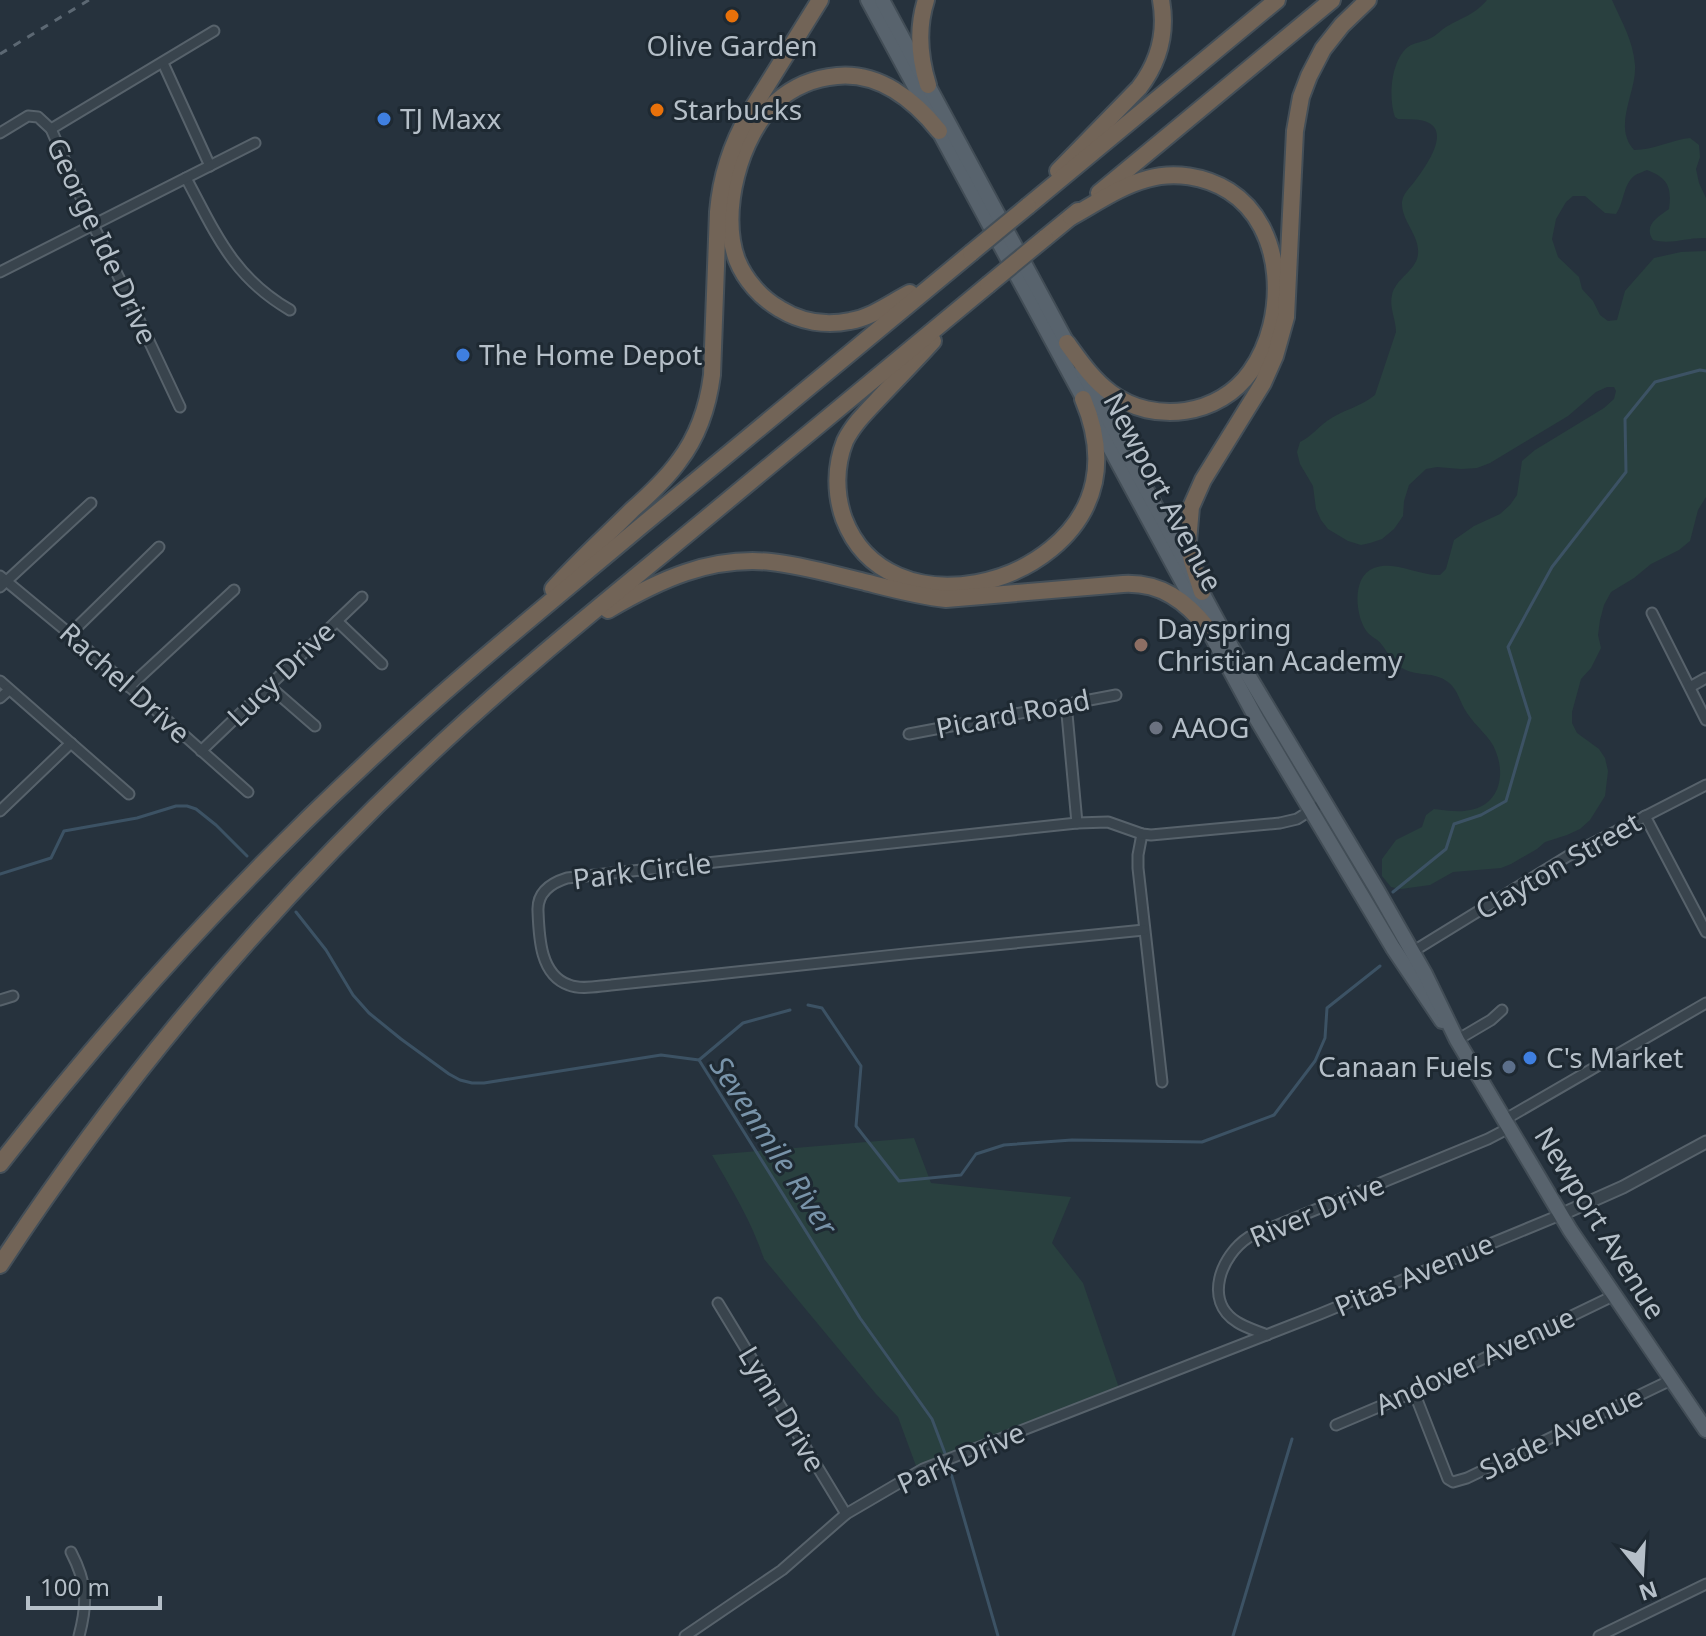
<svg xmlns="http://www.w3.org/2000/svg" width="1706" height="1636" font-family="'Noto Sans',sans-serif">
	<style>
		.green { fill: #29403f }
		.lines { fill: none; stroke-linecap: round; stroke-linejoin: round }
		.stream { stroke: #3c5264; stroke-width: 3 }
		.minor-casing { stroke: #57626b; stroke-width: 13 }
		.tertiary-casing { stroke: #57626b; stroke-width: 15 }
		.primary-casing { stroke: #424d56; stroke-width: 18 }
		.motorway-casing { stroke: #444f58; stroke-width: 20 }
		.minor { stroke: #39444d; stroke-width: 9 }
		.tertiary { stroke: #39444d; stroke-width: 11 }
		.primary { stroke: #58636d; stroke-width: 14 }
		.motorway { stroke: #726457; stroke-width: 16 }
		.rail { stroke: #5c6873; stroke-width: 3; stroke-dasharray: 8 8; stroke-linecap: butt }
		.motorway-bridge-casing { stroke: #444f58; stroke-width: 20; stroke-linecap: butt }
		.motorway-bridge { stroke: #726457; stroke-width: 16 }
		.food-dot { fill: #e8710a; stroke: #1e2932; stroke-width: 3 }
		.shop-dot { fill: #3f7fe0; stroke: #1e2932; stroke-width: 3 }
		.education-dot { fill: #8d6e63; stroke: #1e2932; stroke-width: 3 }
		.worship-dot { fill: #6b7280; stroke: #1e2932; stroke-width: 3 }
		.service-dot { fill: #5c6f8a; stroke: #1e2932; stroke-width: 3 }
		.labels { text-anchor: middle; stroke-width: 6; stroke-linejoin: round; paint-order: stroke }
		.poi-label { font-size: 28px; fill: #b5bfc8; stroke: #1e2932; text-anchor: start }
		.street-label { font-size: 28px; fill: #b5bfc8; stroke: #1e2932 }
		.water-label { font-size: 30px; font-style: italic; fill: #7893a9; stroke: #1e2932 }
	</style>
	<rect width="100%" height="100%" fill="#26323d"/>
	<g class="green">
		<path d="M1487,0H1612C1622,23 1633,40 1635,65C1637,92 1612,126 1634,150C1654,150 1671,140 1690,138L1699,145L1700,157L1696,169L1699,183L1706,198V238C1688,237 1671,245 1653,240C1643,225 1658,217 1669,209C1672,187 1668,178 1647,170C1643,172 1638,173 1634,176C1623,185 1624,203 1616,214L1605,213L1585,196H1573L1566,202L1556,219L1552,239L1558,257L1579,277L1582,289L1593,301L1600,315L1608,321L1617,320L1625,291L1654,258L1681,252L1706,251V497L1698,510L1690,541L1679,550L1651,564L1634,578L1611,592L1604,605L1600,620L1598,635L1601,648L1591,668L1581,679L1572,712V723L1577,733L1599,749L1605,758L1608,771L1605,796L1590,820L1580,829L1567,835L1545,842L1537,849L1511,864L1501,868L1453,872L1430,885L1401,889L1391,887L1382,876V859L1396,840L1422,827L1426,815L1434,809C1446,810 1458,813 1470,810C1498,805 1506,777 1496,752C1491,737 1476,727 1467,713C1460,703 1458,689 1448,682C1434,671 1417,677 1402,668C1393,663 1388,653 1382,645C1379,640 1373,638 1368,633C1355,618 1351,576 1374,568C1396,560 1418,576 1440,575L1446,569L1454,540L1474,526L1500,514L1510,505L1517,495L1522,461L1535,450L1604,408L1614,399L1616,391L1614,387H1607L1596,392L1568,416L1490,463L1477,468L1461,469L1437,467L1426,469L1409,485L1404,501L1403,516L1394,529L1382,539L1370,543L1361,545L1348,541L1328,529L1321,520L1316,509L1313,486L1300,464L1297,452L1300,442C1312,436 1317,428 1327,421C1342,410 1361,407 1375,395L1396,332C1396,319 1389,308 1392,295C1395,279 1417,270 1418,254C1420,235 1401,221 1402,202C1403,193 1410,188 1415,181C1424,169 1450,134 1429,123C1421,118 1408,120 1398,119L1395,117C1388,98 1391,60 1408,47C1415,42 1424,42 1431,38C1437,35 1441,30 1446,27C1463,17 1474,15 1487,0Z"/>
		<path d="M914,1138L931,1183L1071,1197L1052,1243L1083,1283L1119,1388L951,1451L929,1469L919,1474L898,1417L876,1394L764,1259C752,1222 731,1188 712,1155Z"/>
	</g>
	<g class="lines">
		<g class="stream">
			<path d="M0,874L51,858L64,831L137,818L176,806H187L196,809L216,825L247,856"/>
			<path d="M1393,892L1446,849L1454,824L1481,815L1506,801L1530,718L1508,647L1552,567L1626,472L1625,419L1655,382L1700,370L1706,371"/>
			<path d="M296,912L326,950L353,995L369,1013L401,1039L449,1074L460,1080L472,1083H484L661,1055L699,1060L860,1318L932,1419L946,1456"/>
			<path d="M808,1005L822,1008L861,1066L856,1126L899,1181L961,1175L976,1154L1004,1145L1072,1140L1202,1142L1274,1115L1315,1061L1325,1038L1327,1008L1380,966"/>
			<path d="M699,1060L743,1023L790,1010"/>
			<path d="M948,1463L998,1636"/>
			<path d="M1233,1636L1292,1439"/>
		</g>
		<defs>
			<g id="minor">
				<path d="M163,63L210,166"/>
				<path d="M51,129L214,31"/>
				<path d="M0,133L28,116L38,117L51,129L93,225L126,292L180,407"/>
				<path d="M186,178C216,234 233,277 290,310"/>
				<path d="M0,272L255,143"/>
				<path d="M0,576L70,634L248,792"/>
				<path d="M0,587L91,503"/>
				<path d="M1652,613L1706,720"/>
				<path d="M337,621L382,664"/>
				<path d="M70,634L159,547"/>
				<path d="M0,681L129,794"/>
				<path d="M269,686L315,726"/>
				<path d="M129,687L234,590"/>
				<path d="M1690,687L1706,678"/>
				<path d="M0,698L9,690"/>
				<path d="M1066,703L1077,823"/>
				<path d="M909,734L1116,695"/>
				<path d="M201,751L362,597"/>
				<path d="M0,811L71,743"/>
				<path d="M1645,816L1706,932"/>
				<path d="M1142,834L1138,855V868L1162,1082"/>
				<path d="M1144,930C999,944 853,959 708,975C676,978 643,982 611,985C598,986 581,990 569,985C540,975 539,937 538,911C537,892 551,883 567,878L1077,823L1108,822L1142,834L1151,835L1280,823L1297,819L1324,802"/>
				<path d="M1412,952L1568,856L1706,785"/>
				<path d="M0,1000L13,996"/>
				<path d="M1457,1040L1491,1020L1502,1010"/>
				<path d="M1504,1120L1706,1003"/>
				<path d="M718,1303L846,1514"/>
				<path d="M1267,1335C1258,1331 1246,1328 1237,1322C1203,1301 1221,1255 1249,1237L1488,1139L1509,1128"/>
				<path d="M1414,1392L1448,1479L1453,1482L1467,1478L1671,1380"/>
				<path d="M1336,1425L1414,1392L1613,1296"/>
				<path d="M71,1552C87,1583 88,1602 79,1636"/>
				<path d="M685,1636L782,1570L846,1514L923,1469L1320,1314L1560,1215"/>
				<path d="M1599,1636L1706,1584"/>
			</g>
			<path id="tertiary" d="M1560,1215L1623,1187L1706,1142"/>
			<g id="primary">
				<path d="M868,0L1256,718L1393,948L1442,1021"/>
				<path d="M882,0L1072,352"/>
				<path d="M1082,370L1232,648L1377,890L1425,974L1457,1040L1570,1230L1706,1430"/>
			</g>
			<g id="motorway">
				<path d="M926,0C917,28 919,56 928,85"/>
				<path d="M1058,171L1139,88C1159,62 1167,33 1161,0"/>
				<path d="M1099,193L1332,0"/>
				<path d="M1028,206L1277,0"/>
				<path d="M1045,238L1078,211"/>
				<path d="M910,293C890,303 873,317 850,321C826,326 801,322 780,309C761,298 745,280 737,260C719,212 740,136 776,102C793,87 814,78 837,76C879,72 914,100 939,131"/>
				<path d="M933,341C917,359 900,376 883,394C869,409 854,423 845,441C835,466 835,494 844,519C887,632 1071,589 1094,482C1100,453 1094,425 1083,399"/>
				<path d="M1067,343C1080,361 1093,380 1111,393C1154,425 1220,416 1251,371C1288,319 1286,227 1229,191C1205,176 1174,171 1147,179C1120,186 1095,204 1071,217"/>
				<path d="M553,589C578,561 606,536 632,510C649,495 666,479 679,461C698,436 708,406 712,375L718,212C721,176 731,145 749,114L820,0"/>
				<path d="M1202,592L1192,561L1188,542L1191,507L1203,480L1263,383L1275,356L1286,317L1295,131L1301,97L1309,76L1323,49L1342,25L1368,0"/>
				<path d="M608,610C659,580 710,556 771,562C801,565 831,574 861,581C889,588 917,596 946,599L1123,584C1161,582 1186,601 1208,629"/>
				<path d="M0,1164C110,1023 230,890 361,768C450,683 546,606 640,527C751,436 861,344 971,253"/>
				<path d="M0,1265C121,1081 264,911 424,760C504,684 589,615 674,545C779,458 884,372 988,285"/>
			</g>
		</defs>
		<use href="#minor" class="minor-casing"/>
		<use href="#tertiary" class="tertiary-casing"/>
		<use href="#primary" class="primary-casing"/>
		<use href="#motorway" class="motorway-casing"/>
		<use href="#minor" class="minor"/>
		<use href="#tertiary" class="tertiary"/>
		<use href="#primary" class="primary"/>
		<use href="#motorway" class="motorway"/>
		<path class="rail" d="M0,54L89,0"/>
		<defs>
			<g id="motorway-bridge">
				<path d="M971,253L1028,206"/>
				<path d="M988,285L1045,238"/>
			</g>
		</defs>
		<use href="#motorway-bridge" class="motorway-bridge-casing"/>
		<use href="#motorway-bridge" class="motorway-bridge"/>
	</g>
	<g class="food-dot">
		<circle cx="732" cy="16" r="8"/>
		<circle cx="657" cy="110" r="8"/>
	</g>
	<g class="shop-dot">
		<circle cx="384" cy="119" r="8"/>
		<circle cx="463" cy="355" r="8"/>
		<circle cx="1530" cy="1058" r="8"/>
	</g>
	<circle class="education-dot" cx="1141" cy="645" r="8"/>
	<circle class="worship-dot" cx="1156" cy="728" r="8"/>
	<circle class="service-dot" cx="1509" cy="1067" r="8"/>
	<g class="labels">
		<g class="poi-label">
			<text x="732" y="56" text-anchor="middle">Olive Garden</text>
			<text x="673" y="120">Starbucks</text>
			<text x="400" y="129">TJ Maxx</text>
			<text x="479" y="365">The Home Depot</text>
			<text x="1157" y="639">Dayspring<tspan x="1157" dy="32">Christian Academy</tspan></text>
			<text x="1172" y="738">AAOG</text>
			<text x="1546" y="1068">C's Market</text>
			<text x="1493" y="1077" text-anchor="end">Canaan Fuels</text>
		</g>
		<g class="street-label">
			<text transform="translate(102 241) rotate(65)" y="10">George Ide Drive</text>
			<text transform="translate(1163 492) rotate(62)" y="10">Newport Avenue</text>
			<text transform="translate(281 674) rotate(-44)" y="10">Lucy Drive</text>
			<text transform="translate(125 683) rotate(42)" y="10">Rachel Drive</text>
			<text transform="translate(1013 714) rotate(-11)" y="10">Picard Road</text>
			<text transform="translate(1558 866) rotate(-30)" y="10">Clayton Street</text>
			<text transform="translate(642 871) rotate(-7)" y="10">Park Circle</text>
			<text transform="translate(1317 1211) rotate(-23)" y="10">River Drive</text>
			<text transform="translate(1600 1223) rotate(58)" y="10">Newport Avenue</text>
			<text transform="translate(1414 1275) rotate(-23)" y="10">Pitas Avenue</text>
			<text transform="translate(1475 1361) rotate(-25)" y="10">Andover Avenue</text>
			<text transform="translate(782 1409) rotate(59)" y="10">Lynn Drive</text>
			<text transform="translate(1561 1433) rotate(-26)" y="10">Slade Avenue</text>
			<text transform="translate(961 1458) rotate(-24)" y="10">Park Drive</text>
		</g>
		<g class="water-label">
			<text transform="translate(773 1146) rotate(57)" y="10">Sevenmile River</text>
		</g>
	</g>
	<g transform="translate(1642 1572) rotate(162)" stroke="#1e2932" stroke-width="6" paint-order="stroke">
	<path d="M0-6L14 30L0 20L-14 30Z" fill="#b5bfc8"/>
	<text y="-12" font-size="22" font-weight="bold" text-anchor="middle" fill="#b5bfc8">N</text>
	</g>
	<path d="M28 1596v12h132v-12" fill="none" stroke="#b5bfc8" stroke-width="4"/>
	<text x="40" y="1596" font-size="24" fill="#b5bfc8" stroke="#1e2932" stroke-width="6" paint-order="stroke">100 m</text>
</svg>
